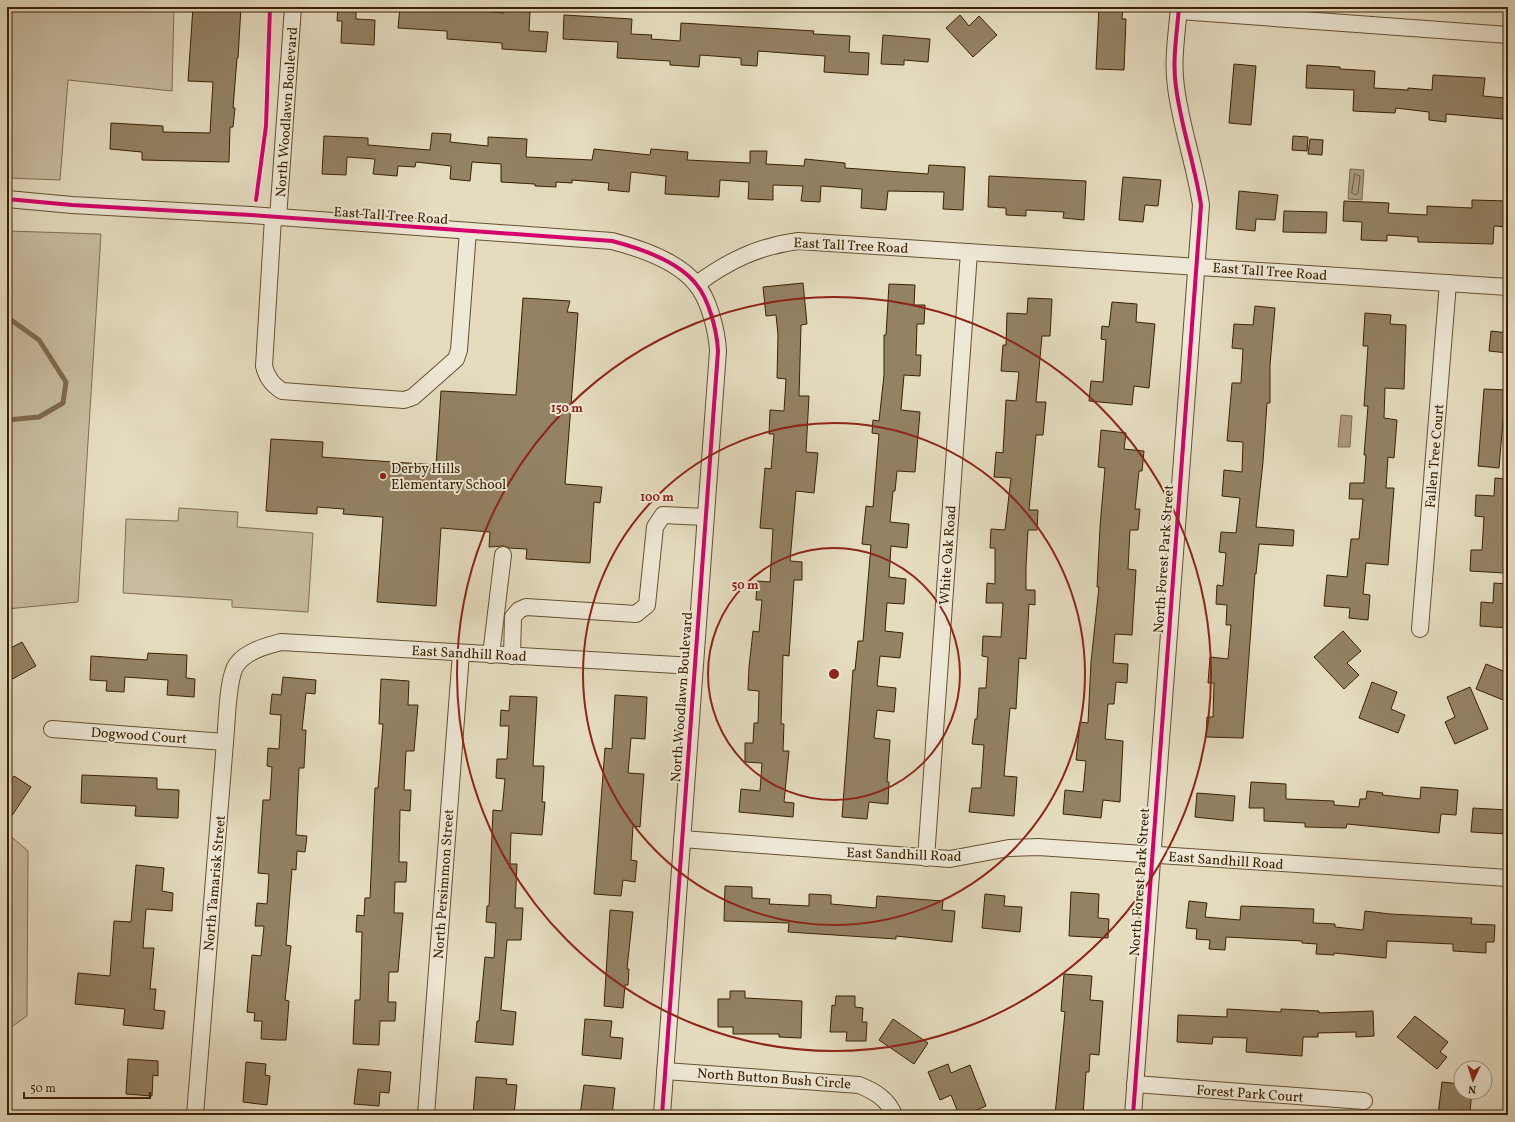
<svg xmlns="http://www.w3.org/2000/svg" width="1515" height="1122" font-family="Vollkorn,serif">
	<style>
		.green { fill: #c8bca0; stroke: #816e50 }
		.water { fill: #ab9c7f; stroke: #7e6b4d }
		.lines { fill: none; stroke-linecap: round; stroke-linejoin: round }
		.shore { stroke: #725e40; stroke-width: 1 }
		.stream { stroke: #7e6b4d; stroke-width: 5 }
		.building { fill: #938264; stroke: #3a2101 }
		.minor-casing { stroke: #655031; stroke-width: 18 }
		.minor { stroke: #eee8d6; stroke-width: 16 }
		.cycleway-casing { stroke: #eee8d6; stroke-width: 6 }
		.cycleway { stroke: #d6006c; stroke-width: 4 }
		.ring { fill: none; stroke: #8f2418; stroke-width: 2 }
		.poi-dot { fill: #8f2418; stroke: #eee8d6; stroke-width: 1.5 }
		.labels { text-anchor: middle; stroke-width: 4; stroke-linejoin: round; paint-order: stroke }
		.street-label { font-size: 14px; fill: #3a2101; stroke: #eee8d6 }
		.poi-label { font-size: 14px; fill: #3a2101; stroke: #eee8d6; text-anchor: start }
		.centre { fill: #8f2418; stroke: #eee8d6; stroke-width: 2 }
		.ring-label { font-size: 12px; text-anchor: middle; font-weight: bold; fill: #8f2418; stroke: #eee8d6; stroke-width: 4; stroke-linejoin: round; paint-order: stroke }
	</style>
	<rect width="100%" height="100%" fill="#e5dcc0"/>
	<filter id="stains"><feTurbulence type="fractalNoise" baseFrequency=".005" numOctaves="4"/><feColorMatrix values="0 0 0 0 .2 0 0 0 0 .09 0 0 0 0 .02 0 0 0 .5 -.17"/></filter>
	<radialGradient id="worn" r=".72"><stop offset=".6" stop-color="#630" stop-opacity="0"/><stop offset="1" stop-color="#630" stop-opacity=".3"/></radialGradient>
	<g class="green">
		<path d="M7,7H174L172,91L68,80L60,180L7,178Z"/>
		<path d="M7,231L101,234L78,602L7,609Z"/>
		<path d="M179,508L238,512L237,527L313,533L308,612L232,607V600L123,593L126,519L178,521Z"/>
		<path d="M7,833L28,851L27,1016L7,1030Z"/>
	</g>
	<g class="water">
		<path d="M1350,169L1364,170L1362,200L1348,199Z"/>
		<path d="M1341,415L1352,416L1350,447H1338Z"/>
	</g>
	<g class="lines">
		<path class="shore" d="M1355,174L1360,176L1358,193L1356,195L1352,193Z"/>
		<path class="stream" d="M7,317L39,340L66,382L63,403L39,417L7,420"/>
	</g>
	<g class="building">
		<path d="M193,7H241L238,58H237L233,108H235L233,127H230L229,162L142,160V152L110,149L111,123L163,126V132L210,133L213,82L188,81Z"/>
		<path d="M338,7H356V19L375,20L374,45L341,43L342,21H337Z"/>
		<path d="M400,7H435L504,13V10L530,12L529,31L548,32L546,52L502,49V43L447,39V31L398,28Z"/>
		<path d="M1099,7H1123L1122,19H1126L1124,70L1096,69Z"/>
		<path d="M564,15L632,19L631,34L652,35L651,39L680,41L681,23L814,31L813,34L850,36L849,52L869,53L868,75L824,72L825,56L758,51L757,66L741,65V58L700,55L699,67L670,65V61L617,58L618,42L563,39Z"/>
		<path d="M960,15L969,26L979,16L997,35L973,57L946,28Z"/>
		<path d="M883,35L930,39L928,62L904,60V65L881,64Z"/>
		<path d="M1234,64L1256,66L1251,125L1229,123Z"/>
		<path d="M1307,65L1340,67V69L1375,71L1374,88L1408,90V88L1432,90L1433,75L1485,78L1483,96L1505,98L1503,119L1446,114V122L1429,120V112L1396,108L1395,113L1353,111L1354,90L1306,88Z"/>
		<path d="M432,133L451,134L450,142L488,146V137L527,139L526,157L592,160L594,149L650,155L651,149L688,152L687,160L750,163V151H767L766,164L804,166L805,159L845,163V168L928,174L929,165L965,167L963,210L943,209L944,192L888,191L886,210L861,208L862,189L821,186L820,202L801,201L803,186L773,185V200L748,199L749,182L720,180L719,197L665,194L666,176L631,172L629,192L608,190L609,183L572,180V183L556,182V187L535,186V184L501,182V164L472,162L470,181L450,179L451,166L416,162L415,167L398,166L397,176L373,174L375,159L347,157L346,175L322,174L324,136L368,138V145L430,150Z"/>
		<path d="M1293,136L1308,137L1307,151L1292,150Z"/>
		<path d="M1310,139L1323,140L1322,155L1308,154Z"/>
		<path d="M989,176L1086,181L1084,220L1063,218L1064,212L1026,210V216L1006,215V208L988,207Z"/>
		<path d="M1123,177L1161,180L1158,206L1145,205L1143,222L1119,220Z"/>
		<path d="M1239,191L1278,195L1275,220L1256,219L1255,231L1236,229Z"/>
		<path d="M1472,200L1508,201V227L1494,226L1493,244L1418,242V237L1387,235V241L1361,240L1362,222L1343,221L1344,201L1389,203L1388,213L1427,215V206L1472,208Z"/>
		<path d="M1284,211L1327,212L1326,233L1283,232Z"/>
		<path d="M803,283L807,324L801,325L799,396H809L806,452L818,453L814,493L796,491L790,561L802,562V580H794L789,656L783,655L781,724H784L783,751H789L784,802L794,803L793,817L739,812L741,789L760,791L762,763L745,762V743H753L754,723H758L759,691L748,690L749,667L753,631L759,632L762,600H756L757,581L770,582L773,529L760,528L765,468L771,469L774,434H769L770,410L784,411L786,379L777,378L778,335L776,315L766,316L763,287Z"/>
		<path d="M889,284L915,285L914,305H925L924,324H917L916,355H921L920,376L904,375L901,410L920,412L915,472L897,471L895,491H893L890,522L909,524L907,548L891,546L889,577L906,579L904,604L887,603L885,631L903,633L900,658L880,656L877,686L896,688L894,712L877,710L874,738L890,740L887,782H889L888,804L869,802L867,819L842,817L853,670H855L858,641H863L871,545L862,544L866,506L873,507L879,434L872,433L873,420L879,421L884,375V335H886Z"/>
		<path d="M523,298L570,301L567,312L578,313L565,484L602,487L600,503L594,502L590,563L526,559L527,549L509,548L504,546L489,547L490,532L441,528L436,606L377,602L383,517L343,514L344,509L317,507V514L266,511L271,439L323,442L322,457L436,465L441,391L516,395Z"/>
		<path d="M1028,298L1052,299L1050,336H1042L1036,402H1046L1043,435H1036L1029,510H1038L1037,530H1028L1026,566V590H1035V605L1029,604L1026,659L1019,658L1016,709L1010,708L1004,776L1017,777L1014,816L969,812L972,788H981L984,745L972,744L975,719H977L979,688H986L988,657L982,656L983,636L1001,637L1003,603H986L987,583L995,584V548H990L991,529L1005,530L1011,478L994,477L996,452L1003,453L1006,400L1016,401L1019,372L1001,371L1003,345H1006L1007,313L1027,314Z"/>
		<path d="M1112,302L1137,304L1136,322L1155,324L1149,388L1134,386L1132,405L1089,401L1091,381L1103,382L1106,340L1101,339L1102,326L1109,327Z"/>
		<path d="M1255,306L1275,308L1270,365V403H1267L1263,462L1256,527L1294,530L1293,546L1259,544L1256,574L1255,573L1243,738L1206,737L1207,717H1213L1214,683H1208L1210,657L1228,659L1231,625H1226L1227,605L1216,604L1217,585L1223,586L1226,553L1219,552L1221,532L1236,533L1240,498L1222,496L1224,470L1242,472L1243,442L1227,441L1232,383H1241L1243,349L1232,348L1234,324L1253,325Z"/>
		<path d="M1365,313L1391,315L1390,324L1406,325L1404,389L1385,388L1384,418L1397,420L1394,458L1388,457L1386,488H1394L1388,565L1366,563L1363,594L1370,595L1368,620L1349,618L1350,608L1324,606L1327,575L1347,577L1351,539H1359L1363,499H1349L1350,483H1364L1366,455H1364L1368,406H1364L1368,346H1363Z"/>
		<path d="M1491,331L1508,333V353L1489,351Z"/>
		<path d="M1484,389L1508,390V410L1504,409L1499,468L1478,466Z"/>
		<path d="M1101,430L1126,433L1124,449L1144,451L1142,471H1139L1135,509H1140L1138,530H1130L1128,569L1136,570L1132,635L1115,634L1113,663L1128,664L1127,683L1116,682L1114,704H1108L1105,739L1123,741L1120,802L1103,800L1101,818L1063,814L1065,790L1083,792L1086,761L1076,760L1080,722L1088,723L1091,662L1099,587H1097L1100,527L1105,468L1098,467Z"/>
		<path d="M1495,478L1508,479V517L1504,573L1470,571L1471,550H1482L1484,517L1475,516L1476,495L1494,496Z"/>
		<path d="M1494,583L1508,584V628L1480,626L1481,602L1493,603Z"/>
		<path d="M1343,631L1361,651L1347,663L1359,675L1344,689L1314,657Z"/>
		<path d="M22,642L36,666L7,682V650Z"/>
		<path d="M148,653L187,655L186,678L195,679L194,697L167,695L168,680L125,677L124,692L106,691L107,681L90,680L91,656L147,660Z"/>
		<path d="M1486,664L1508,673V702L1476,689Z"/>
		<path d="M283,677L316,680L315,694L306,693L302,730H306L304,768H299L296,835L307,836L305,852L297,851L296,870L292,869L286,945L291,946L285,1000L289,1001L286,1040H278L261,1039L262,1021H254L255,1013L247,1012L252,955L261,956L264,926H255L257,903L267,904L269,874L258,873L263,800H270L272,767L267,766L268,748L279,749L281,715L270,714L272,694L281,695Z"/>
		<path d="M381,679L409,681L408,705H418L414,751H406L404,790H411L410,811L400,810L399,862H407L406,882H395L394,913H403L398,972H389L388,1002H396L395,1021H380L379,1045L353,1044L355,1000H360L362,932H356L357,915L364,916L365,898H370L375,788H378L383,724H379Z"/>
		<path d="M1372,682L1397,692L1391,709L1405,715L1398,733L1359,718Z"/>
		<path d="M1470,687L1488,729L1455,744L1445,722L1455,717L1447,697Z"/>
		<path d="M615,695L647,697L645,739L631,738L628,773L644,774L640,827L633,826L631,860L637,861L635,882L623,880L621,896L594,894L605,748L612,749Z"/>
		<path d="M510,696L537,697L533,766H544L542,802H545L542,835L511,833L510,864H517L515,908H523L521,940H507L501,1010L516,1012L513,1045L475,1042L477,1021H479L485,957L494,958L496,923L486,922L487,906H489L493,810L502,811L505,779L496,778L497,759H507L509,726H500L501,710L509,711Z"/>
		<path d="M82,775L157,778V789L179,790L178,818L135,816L136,806L81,803Z"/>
		<path d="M14,776L31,787L7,823V786Z"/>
		<path d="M1251,782L1286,784V799L1334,801V805L1359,807L1360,799H1366L1367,791L1383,793L1382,795L1420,799L1421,787L1458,790L1456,815L1441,814L1439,833L1347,824L1346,828L1305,827V823L1264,821V808H1249Z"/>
		<path d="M1197,793L1235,796L1233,821L1195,817Z"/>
		<path d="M1473,808L1508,810V834L1471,832Z"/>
		<path d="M136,865L164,868L162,891L173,893L172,911L146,909L143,948H154L150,989H156L154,1010L165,1011L163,1029L123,1025L125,1009L75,1004L78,973L110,976L114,921L131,922Z"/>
		<path d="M725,886L752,887V898L770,899L769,904L809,906V894L831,895V904L876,908L877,896L943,901L942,910L955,911L952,942L896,936V939L788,932L789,923L724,921Z"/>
		<path d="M1071,892L1099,894L1098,918L1109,919L1108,938L1069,936Z"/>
		<path d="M985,894L1005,896L1004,906L1022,907L1020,932L982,928Z"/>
		<path d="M1189,901L1207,903L1205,917L1240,920L1241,906L1314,909L1313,923L1335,924V927L1363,930L1365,911L1390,914L1472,918L1471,924L1495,925L1494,942H1486V953L1453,951V944L1387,941L1386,958L1334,953V955L1316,954L1317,944L1302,943V941L1226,937L1225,950L1209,949L1210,940L1196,939L1197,929L1186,928Z"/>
		<path d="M610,910L633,912L627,969H629L628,985H625L623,1008L604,1006Z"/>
		<path d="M1064,974L1092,976L1090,1000L1103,1001L1099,1055L1090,1054L1089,1072H1086L1083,1115H1055L1065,1012L1061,1011Z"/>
		<path d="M730,991H745V998L802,1001L801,1038L779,1037V1034H733V1027H718V999H730Z"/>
		<path d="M836,996H855V1007L863,1008L862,1022H867L866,1041H846L847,1032H830L832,1005L835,1006Z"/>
		<path d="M1227,1009L1281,1012V1009L1319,1011V1013L1373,1011L1374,1036L1356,1037V1032L1318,1033V1037H1303L1302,1056L1246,1052L1247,1038L1213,1037L1212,1044L1177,1042L1178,1015L1227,1017Z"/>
		<path d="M1415,1016L1448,1042L1440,1052L1447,1057L1437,1069L1397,1037Z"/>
		<path d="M585,1019L612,1021L610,1037L623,1038L621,1059L582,1055Z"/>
		<path d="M893,1019L928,1043L914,1064L879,1040Z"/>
		<path d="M128,1059L158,1061V1076L153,1075L152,1096L126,1094Z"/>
		<path d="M246,1062L266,1064L265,1075L270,1076L267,1105L243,1102Z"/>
		<path d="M948,1064L951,1073L970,1065L986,1106L965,1115H959L951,1095L940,1100L928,1072Z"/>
		<path d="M358,1069L391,1072L389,1093L380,1092L379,1106L354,1104Z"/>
		<path d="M476,1077L507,1079L506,1084L517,1085L514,1115H473Z"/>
		<path d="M1442,1082L1461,1084V1092H1472L1470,1111L1460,1110L1459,1115H1438Z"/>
		<path d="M584,1085L615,1088L612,1115H580Z"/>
	</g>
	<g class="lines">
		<defs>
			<g id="minor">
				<path d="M1179,11L1508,35"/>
				<path d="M7,199L72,205L251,215L612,241C639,248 678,261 696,284C709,299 717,331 718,351L662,1115"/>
				<path d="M273,218L264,366C267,378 272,384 282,391L404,400L413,397L456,359L459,350L468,231"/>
				<path d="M278,218L293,7"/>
				<path d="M697,284C728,261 759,246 798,241L1508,287"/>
				<path d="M1420,629L1448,283"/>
				<path d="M491,655L503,555"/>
				<path d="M512,656L513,617L519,610L526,607L636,614L647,605L655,527L663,515L705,517"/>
				<path d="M52,729L225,742"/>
				<path d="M682,839L950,859L1009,848L1038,847L1508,878"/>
				<path d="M926,858L969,252"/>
				<path d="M665,1071L859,1085C874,1091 888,1099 894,1115"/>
				<path d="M1135,1084L1364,1101"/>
				<path d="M195,1115L225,742C227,724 227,677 237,664C247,651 266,646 281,642L694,666"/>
				<path d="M426,1115L461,653"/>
				<path d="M1133,1115L1201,205C1195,165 1181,127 1176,87C1172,61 1177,33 1179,7"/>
			</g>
		</defs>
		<use href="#minor" class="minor-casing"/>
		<use href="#minor" class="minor"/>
		<defs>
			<g id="cycleway">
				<path d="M7,199L72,205L251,215L612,241C639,248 678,261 696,284C709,299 717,331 718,351L662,1115"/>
				<path d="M256,200L266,126L270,7"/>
				<path d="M1133,1115L1201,205C1195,165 1181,127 1176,87C1172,61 1177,33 1179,7"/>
			</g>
		</defs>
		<use href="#cycleway" class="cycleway-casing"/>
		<use href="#cycleway" class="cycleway"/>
	</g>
	<g class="ring">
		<circle cx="834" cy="674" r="126"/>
		<circle cx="834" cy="674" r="251"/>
		<circle cx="834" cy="674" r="377"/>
	</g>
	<circle class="poi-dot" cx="383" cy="476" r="4"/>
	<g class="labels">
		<g class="street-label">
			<text transform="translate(286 112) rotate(-86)" y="5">North Woodlawn Boulevard</text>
			<text transform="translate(391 215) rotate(4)" y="5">East Tall Tree Road</text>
			<text transform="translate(851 245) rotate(3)" y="5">East Tall Tree Road</text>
			<text transform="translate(1270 271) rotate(4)" y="5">East Tall Tree Road</text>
			<text transform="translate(1434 456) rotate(-85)" y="5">Fallen Tree Court</text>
			<text transform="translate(947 555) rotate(-86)" y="5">White Oak Road</text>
			<text transform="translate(1163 559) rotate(-86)" y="5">North Forest Park Street</text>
			<text transform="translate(469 653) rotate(3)" y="5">East Sandhill Road</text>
			<text transform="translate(681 697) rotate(-86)" y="5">North Woodlawn Boulevard</text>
			<text transform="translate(139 735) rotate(4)" y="5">Dogwood Court</text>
			<text transform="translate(904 854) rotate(2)" y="5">East Sandhill Road</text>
			<text transform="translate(1226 860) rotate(4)" y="5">East Sandhill Road</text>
			<text transform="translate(1139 882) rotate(-86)" y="5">North Forest Park Street</text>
			<text transform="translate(214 883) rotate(-85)" y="5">North Tamarisk Street</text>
			<text transform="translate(443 884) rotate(-86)" y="5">North Persimmon Street</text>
			<text transform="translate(774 1078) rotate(4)" y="5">North Button Bush Circle</text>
			<text transform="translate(1250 1093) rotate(4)" y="5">Forest Park Court</text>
		</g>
		<g class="poi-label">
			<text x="391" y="473">Derby Hills<tspan x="391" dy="16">Elementary School</tspan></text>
		</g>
	</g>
	<circle cx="834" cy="674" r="6" class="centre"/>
	<g class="ring-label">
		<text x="567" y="412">150 m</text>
		<text x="657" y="501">100 m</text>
		<text x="745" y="589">50 m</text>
	</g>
	<rect width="1515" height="1122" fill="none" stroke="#e5dcc0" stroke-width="24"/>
	<rect x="8" y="8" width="1499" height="1106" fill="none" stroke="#3a2101" stroke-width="2"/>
	<rect x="12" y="12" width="1491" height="1098" fill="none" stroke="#3a2101"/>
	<g transform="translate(1473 1080) rotate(184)"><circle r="19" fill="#eee8d6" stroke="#a69881"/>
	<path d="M0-3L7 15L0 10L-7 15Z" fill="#8f2418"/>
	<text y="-6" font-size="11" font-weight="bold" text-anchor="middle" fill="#3a2101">N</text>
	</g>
	<path d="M24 1092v6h126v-6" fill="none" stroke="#3a2101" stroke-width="2"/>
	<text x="30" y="1092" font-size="12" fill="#3a2101" stroke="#eee8d6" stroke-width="3" paint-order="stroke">50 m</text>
	<rect width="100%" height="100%" filter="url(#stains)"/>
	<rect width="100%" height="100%" fill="url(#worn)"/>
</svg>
